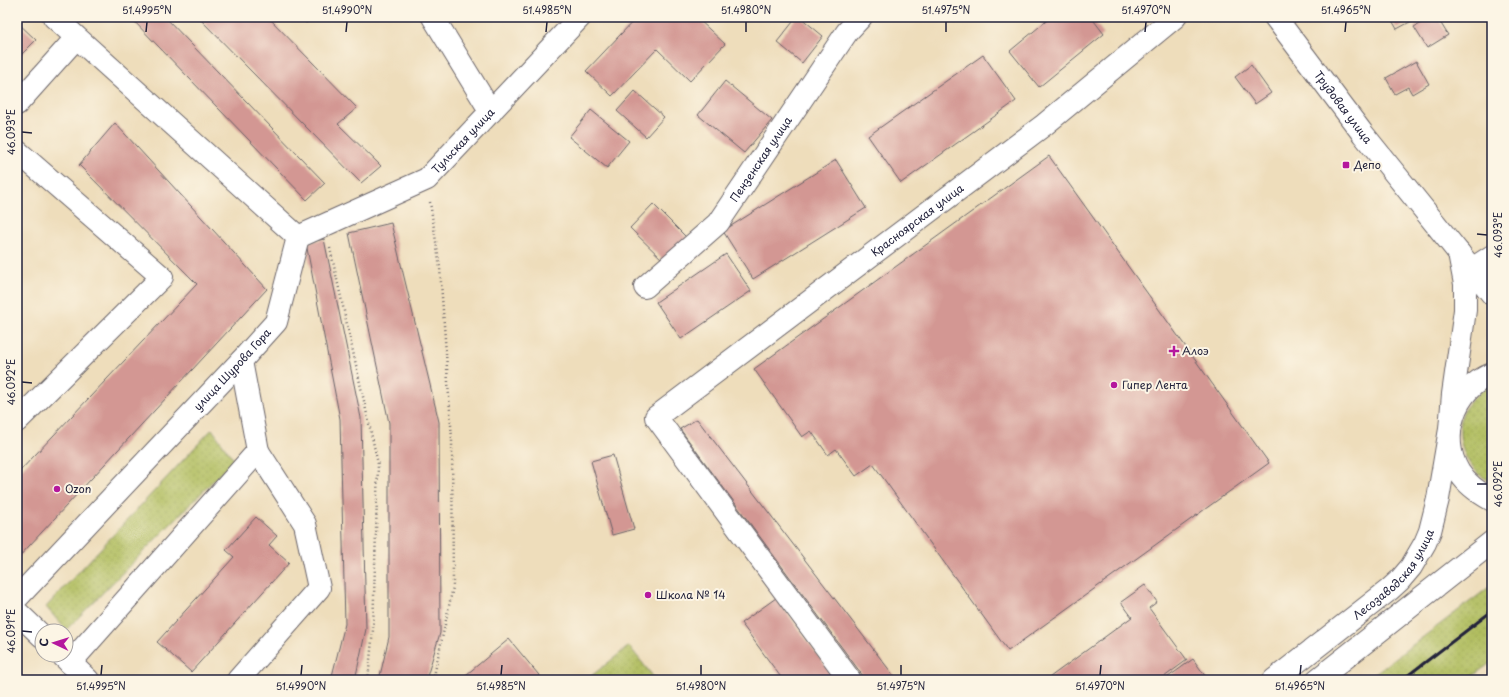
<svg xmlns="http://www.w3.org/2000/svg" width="1509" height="697" font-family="'Playpen Sans',sans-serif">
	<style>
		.grass { fill: url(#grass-dots); stroke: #69704d }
		.building { fill: #d39793 }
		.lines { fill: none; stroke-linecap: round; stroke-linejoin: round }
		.minor-casing { stroke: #696368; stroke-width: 24 }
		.major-casing { stroke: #696368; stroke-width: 24 }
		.path { stroke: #696368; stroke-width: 2.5; stroke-dasharray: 1 3; stroke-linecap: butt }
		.minor { stroke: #fff; stroke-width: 22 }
		.major { stroke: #fff; stroke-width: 22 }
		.rail { stroke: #22223b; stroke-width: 3 }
		.ticks { fill: none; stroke: #22223b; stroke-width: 1.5 }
		.poi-dot { fill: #b5179e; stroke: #fcf5e5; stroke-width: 1.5 }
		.labels { text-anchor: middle; stroke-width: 4; stroke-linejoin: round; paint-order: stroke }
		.street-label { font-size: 11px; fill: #22223b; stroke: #fcf5e5 }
		.poi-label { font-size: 11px; fill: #22223b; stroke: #fcf5e5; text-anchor: start }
		.neatline { fill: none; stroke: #22223b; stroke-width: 1.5 }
		.ticks-label { font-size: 10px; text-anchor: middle; fill: #22223b }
	</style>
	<defs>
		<pattern id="grass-dots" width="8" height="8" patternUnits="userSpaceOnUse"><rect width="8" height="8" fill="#b0bd5f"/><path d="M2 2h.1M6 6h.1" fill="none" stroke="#97a253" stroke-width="1.8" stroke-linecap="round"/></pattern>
	</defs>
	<rect width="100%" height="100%" fill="#fcf5e5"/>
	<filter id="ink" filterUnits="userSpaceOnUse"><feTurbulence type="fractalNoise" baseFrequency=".025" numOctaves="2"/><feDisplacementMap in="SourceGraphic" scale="8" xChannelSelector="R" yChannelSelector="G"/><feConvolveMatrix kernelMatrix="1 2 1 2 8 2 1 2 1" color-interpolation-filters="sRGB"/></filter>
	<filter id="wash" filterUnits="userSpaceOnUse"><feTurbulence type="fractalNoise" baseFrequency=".012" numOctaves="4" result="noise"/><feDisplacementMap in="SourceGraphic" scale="16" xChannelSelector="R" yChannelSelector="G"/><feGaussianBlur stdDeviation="0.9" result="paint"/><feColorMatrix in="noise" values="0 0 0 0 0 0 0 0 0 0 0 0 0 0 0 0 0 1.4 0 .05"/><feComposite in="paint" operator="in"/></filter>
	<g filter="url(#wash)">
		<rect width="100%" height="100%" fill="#edb"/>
		<g class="grass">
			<path d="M1492,381V482C1488,480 1483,478 1479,474C1461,459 1455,431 1464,410C1467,403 1486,387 1492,381Z"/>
			<path d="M212,429L234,460L66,630L46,607Z"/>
			<path d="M1492,585V662L1467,680H1366Z"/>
			<path d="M629,646L656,680H593L590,677Z"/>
		</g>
		<g id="blocks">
			<g class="building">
				<path d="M130,17H165L325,183L307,200Z"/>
				<path d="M198,17H268L357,108L338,124L381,166L361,183Z"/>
				<path d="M300,17H313L306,23Z"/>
				<path d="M637,17H696L725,44L690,81L657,49L612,96L586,71Z"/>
				<path d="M797,17H800L823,36L802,63L777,42Z"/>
				<path d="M1051,17H1091L1104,34L1039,87L1010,51Z"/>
				<path d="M1390,17H1419L1397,29Z"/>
				<path d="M1431,17H1437L1448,35L1427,48L1414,27Z"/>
				<path d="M17,22L36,40L17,59Z"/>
				<path d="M983,55L1016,101L901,183L868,136Z"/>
				<path d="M1416,61L1429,84L1412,94L1408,87L1395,94L1386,78Z"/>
				<path d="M1251,65L1271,93L1255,104L1235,77Z"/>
				<path d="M725,81L772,120L744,153L698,115Z"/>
				<path d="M635,91L664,117L646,137L617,111Z"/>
				<path d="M591,110L629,141L607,168L569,137Z"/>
				<path d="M115,123L267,289L17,559V474L197,284L79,165Z"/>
				<path d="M1049,156L1269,463L1008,651L873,464L856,476L836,449L828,455L811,431L802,437L754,369Z"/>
				<path d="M836,160L866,208L753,279L723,231Z"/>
				<path d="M653,204L688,239L666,263L630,228Z"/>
				<path d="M391,223L439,422L440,633L426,680H379L389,637V423L349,233Z"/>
				<path d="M324,239L361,418L366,629L355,680H331L345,624L340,419L306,243Z"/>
				<path d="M726,254L751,291L681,339L656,302Z"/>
				<path d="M697,419L897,680H866L680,429Z"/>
				<path d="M613,455L634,529L612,535L591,461Z"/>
				<path d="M256,517L277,536L269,545L289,563L191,672L157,642L234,557L226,550Z"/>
				<path d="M1145,585L1157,602L1149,608L1187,660L1160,680H1046L1132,617L1121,602Z"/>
				<path d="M776,598L836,680H783L741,623Z"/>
				<path d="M509,639L543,680H460Z"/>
				<path d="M1193,659L1208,680H1164Z"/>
			</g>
		</g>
	</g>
	<g filter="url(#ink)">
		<use href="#blocks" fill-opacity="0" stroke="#696368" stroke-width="1"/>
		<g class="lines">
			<defs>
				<g id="minor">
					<path d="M54,17L298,237"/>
					<path d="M433,17L491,112"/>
					<path d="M17,104L76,38"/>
					<path d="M17,151L162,277L17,421"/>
					<path id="s1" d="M298,237L427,179L580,17"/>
					<path d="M1472,269L1492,256"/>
					<path id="s2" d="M645,287L718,223L847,32L861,17"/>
					<path id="s3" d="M17,598L241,361L276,322L298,237"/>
					<path d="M17,612L42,636"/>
					<path d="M62,655L88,680"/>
					<path d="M70,663L258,451L241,361"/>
					<path d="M238,680L319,588L305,524L258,451"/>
					<path id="s4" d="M850,680L656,417L1044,125L1175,17"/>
				</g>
				<g id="major">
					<path id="s5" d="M1275,17L1363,134L1492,294"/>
					<path d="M1492,374C1454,388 1438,438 1459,472C1467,485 1479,493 1492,500"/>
					<path id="s6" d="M1274,680L1389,590L1400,580L1411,567L1425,543L1430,531L1438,499L1450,429L1453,394L1465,310V284L1459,253"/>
					<path d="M1317,680L1492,542"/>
				</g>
			</defs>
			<use href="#minor" class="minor-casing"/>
			<use href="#major" class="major-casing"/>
			<g class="path">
				<path d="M430,202L440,268L452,439L453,587L434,676L431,680"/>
				<path d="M330,248L378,464L373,630L368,680"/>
			</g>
			<use href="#minor" class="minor"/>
			<use href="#major" class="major"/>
			<path class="rail" d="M1402,680L1492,611"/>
		</g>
	</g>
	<path class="ticks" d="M146,32L147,22M346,32L347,22M546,32L547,22M746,32V22M946,32V22M1145,32L1146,22M1345,32L1346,22M22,132L32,133M1477,234L1487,235M22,382L32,383M1477,484H1487M22,631L32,632M101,675L102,665M301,675L302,665M501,675L502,665M701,675V665M901,675V665M1100,675L1101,665M1300,675L1301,665"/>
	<g class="poi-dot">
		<rect x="1342" y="161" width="8" height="8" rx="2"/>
		<path d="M1172 345h4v4h4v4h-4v4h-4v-4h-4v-4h4z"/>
		<circle cx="1114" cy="385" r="4"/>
		<circle cx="57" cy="489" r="4"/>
		<circle cx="648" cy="595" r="4"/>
	</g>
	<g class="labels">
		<g class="street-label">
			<text dy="4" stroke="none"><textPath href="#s5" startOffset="113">Трудовая улица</textPath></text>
			<text dy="4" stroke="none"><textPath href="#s1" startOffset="194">Тульская улица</textPath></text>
			<text dy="4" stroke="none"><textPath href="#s2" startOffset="174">Пензенская улица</textPath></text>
			<text dy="4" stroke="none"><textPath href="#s4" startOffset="654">Красноярская улица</textPath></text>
			<text dy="4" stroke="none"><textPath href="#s3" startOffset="314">улица Шурова Гора</textPath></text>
			<text dy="4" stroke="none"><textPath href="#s6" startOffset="161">Лесозаводская улица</textPath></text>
		</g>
		<g class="poi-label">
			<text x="1354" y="169">Депо</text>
			<text x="1182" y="355">Алоэ</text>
			<text x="1122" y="389">Гипер Лента</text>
			<text x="65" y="493">Ozon</text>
			<text x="656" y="599">Школа № 14</text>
		</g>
	</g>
	<rect width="1509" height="697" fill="none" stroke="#fcf5e5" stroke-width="44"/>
	<g transform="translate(54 643) rotate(274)"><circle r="19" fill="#fcf5e5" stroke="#a5a1a1"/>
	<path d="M0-3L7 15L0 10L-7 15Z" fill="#b5179e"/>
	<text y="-6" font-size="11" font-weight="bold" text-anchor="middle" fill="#22223b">С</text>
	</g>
	<rect x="22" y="22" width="1465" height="653" class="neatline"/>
	<g class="ticks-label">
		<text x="147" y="14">51.4995°N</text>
		<text x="347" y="14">51.4990°N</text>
		<text x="547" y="14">51.4985°N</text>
		<text x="746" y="14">51.4980°N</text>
		<text x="946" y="14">51.4975°N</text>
		<text x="1146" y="14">51.4970°N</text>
		<text x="1346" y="14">51.4965°N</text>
		<text transform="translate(11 132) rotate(-90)" y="4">46.093°E</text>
		<text transform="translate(1498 235) rotate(-90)" y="4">46.093°E</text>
		<text transform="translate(11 382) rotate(-90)" y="4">46.092°E</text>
		<text transform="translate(1498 484) rotate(-90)" y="4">46.092°E</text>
		<text transform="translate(11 631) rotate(-90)" y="4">46.091°E</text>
		<text x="101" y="690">51.4995°N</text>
		<text x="301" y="690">51.4990°N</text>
		<text x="501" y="690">51.4985°N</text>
		<text x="701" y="690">51.4980°N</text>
		<text x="901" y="690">51.4975°N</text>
		<text x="1100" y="690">51.4970°N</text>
		<text x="1300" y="690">51.4965°N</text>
	</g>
</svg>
